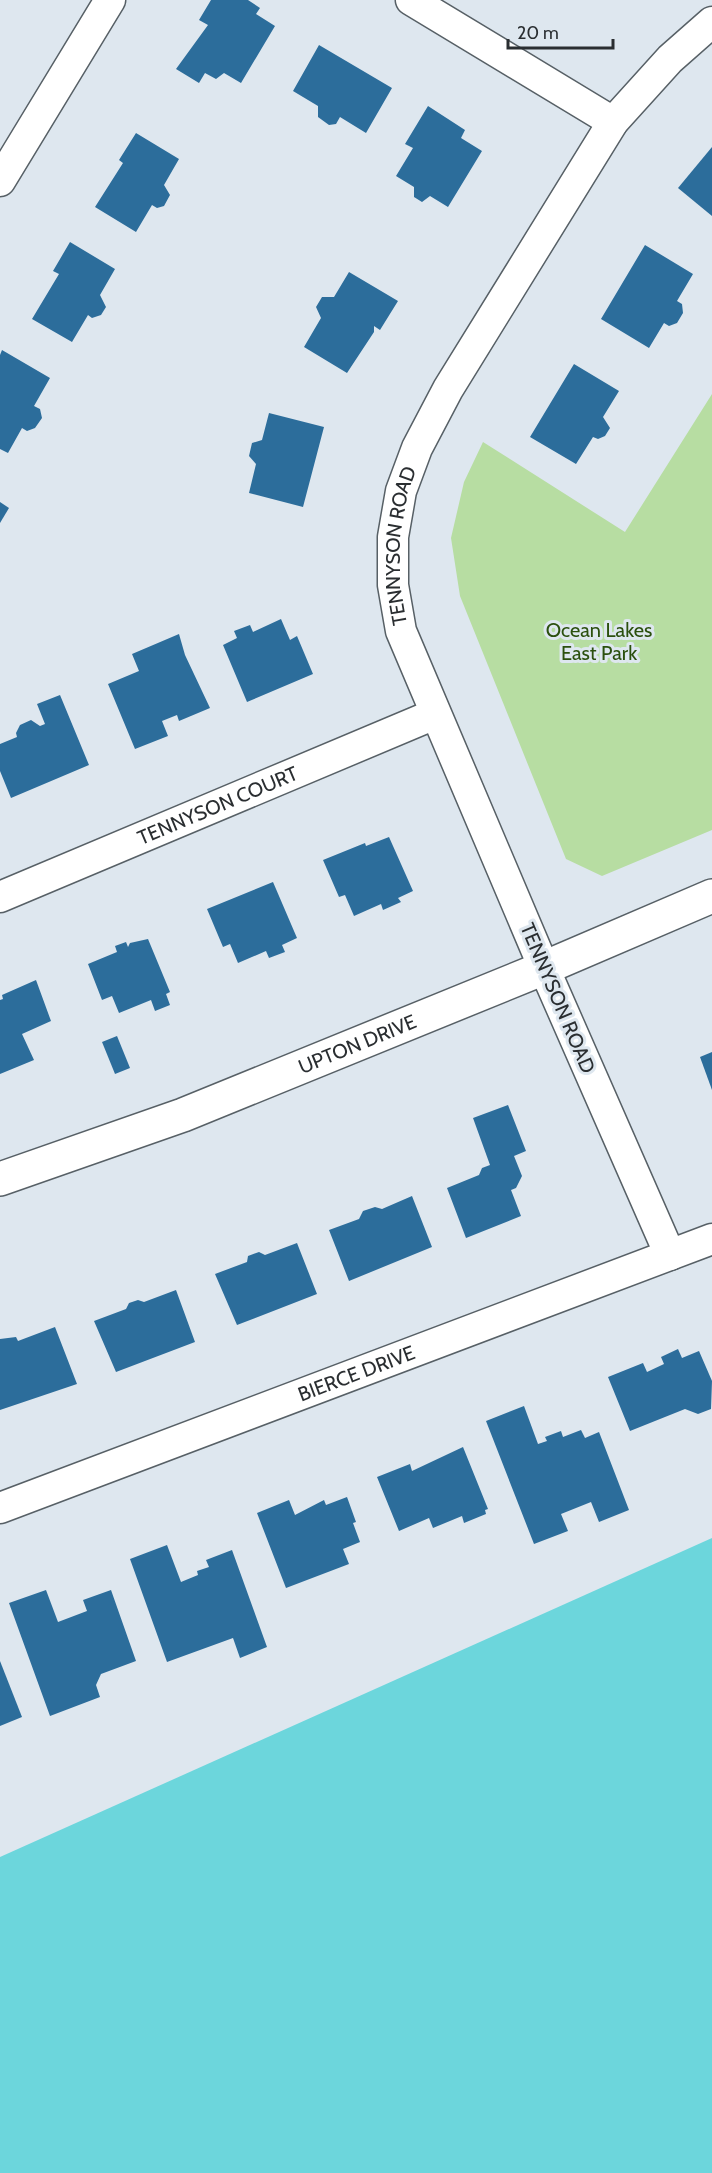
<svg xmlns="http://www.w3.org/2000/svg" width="712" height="2173" font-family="Cabin,sans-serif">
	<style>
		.green { fill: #b7dda2 }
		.water { fill: #6cd6dc }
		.building { fill: #2c6d9b }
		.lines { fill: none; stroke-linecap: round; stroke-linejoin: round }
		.minor-casing { stroke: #576066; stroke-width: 33 }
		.secondary-casing { stroke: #576066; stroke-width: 36 }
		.minor { stroke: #fff; stroke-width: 30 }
		.secondary { stroke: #fff; stroke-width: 33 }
		.labels { text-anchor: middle; stroke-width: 6; stroke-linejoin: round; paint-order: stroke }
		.street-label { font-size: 20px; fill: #2a2e31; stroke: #dee7ef }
		.park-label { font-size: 20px; fill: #2b500e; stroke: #dee7ef }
	</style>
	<rect width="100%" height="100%" fill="#dee7ef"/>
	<path class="green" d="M712,394V830L602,876L566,859L460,596L451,538L464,482L483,442L625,532Z"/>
	<path class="water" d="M712,1538V2173H0V1857Z"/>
	<g class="building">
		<path d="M211,0H248L260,8L256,14L275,26L241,83L224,73L216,79L205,73L199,83L176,69L208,25L199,20Z"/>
		<path d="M319,45L392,88L366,133L340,117L336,124L329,125L318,117V106L293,91Z"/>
		<path d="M428,106L465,130L461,138L482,151L448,207L430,196L422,202L414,197V187L396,176L413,148L405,144Z"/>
		<path d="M136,133L179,159L164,185L170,195L164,206L157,208L152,205L136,232L95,207L123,163L119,160Z"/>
		<path d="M712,147V216L678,188Z"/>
		<path d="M70,242L115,269L100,295L106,307L101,315L92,318L88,315L72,342L32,319L59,274L53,271Z"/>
		<path d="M645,245L693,274L677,301L682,304L683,313L677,323L669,326L664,323L649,348L601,319Z"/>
		<path d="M349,272L398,301L380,330L374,326V332L347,373L304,347L321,318L316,307L322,297H334Z"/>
		<path d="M2,350L50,378L34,406L40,409L42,418L35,428L27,431L22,428L8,453L0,449V355Z"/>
		<path d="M574,364L619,391L603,417L610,428L605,436L598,439L593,437L576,464L530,437Z"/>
		<path d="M269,413L324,427L303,507L249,493L256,464L249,456L252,443L262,440Z"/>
		<path d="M0,502L9,508L0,523Z"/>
		<path d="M281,619L290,640L297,636L313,674L247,702L223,645L237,638L234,631L250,625L253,632Z"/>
		<path d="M179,634L185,655L210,708L179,721L177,715L162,721L168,736L135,749L108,684L139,671L132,654Z"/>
		<path d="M60,695L89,765L11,798L0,771V744L17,737L16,733L20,725L31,720L40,726L45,724L37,704Z"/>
		<path d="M389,837L413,891L398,898L401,902L383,910L381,904L354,916L345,895L339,897L323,860L365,843L366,846Z"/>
		<path d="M273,882L297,938L282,945L285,952L269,958L266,951L238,963L230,944L223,947L207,909Z"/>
		<path d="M148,939L170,992L166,994L170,1005L155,1011L151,1000L119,1013L112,996L102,1000L88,964L117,952L115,946L126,942L128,947L130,943Z"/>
		<path d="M36,980L51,1021L22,1034L34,1060L0,1074V1000L3,999L2,995Z"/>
		<path d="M117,1036L130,1068L115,1074L102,1042Z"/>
		<path d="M712,1052V1090L700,1057Z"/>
		<path d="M508,1105L526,1151L514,1156L522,1176L516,1188L511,1190L521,1216L466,1238L447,1188L479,1175L482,1168L490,1165L473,1118Z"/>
		<path d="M412,1196L432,1247L349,1281L329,1230L359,1219L363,1211L375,1207L382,1209Z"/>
		<path d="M297,1243L317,1294L237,1325L215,1274L247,1262L248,1256L259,1252L265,1255Z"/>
		<path d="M176,1290L195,1342L116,1372L94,1321L126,1309L129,1303L138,1300L144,1302Z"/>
		<path d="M55,1327L77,1384L0,1410V1339L16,1337L18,1341Z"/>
		<path d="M678,1349L682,1358L699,1351L712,1381L711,1409L698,1414L685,1409L630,1431L608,1377L643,1363L647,1372L664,1364L661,1357Z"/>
		<path d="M524,1406L538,1444L547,1441L545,1437L561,1431L563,1437L581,1430L585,1438L599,1432L629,1510L599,1522L591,1502L561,1514L568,1531L534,1544L486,1421Z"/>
		<path d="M463,1447L488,1509L485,1510L486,1514L464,1523L462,1516L433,1528L429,1518L399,1531L377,1477L410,1464L412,1471Z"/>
		<path d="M347,1497L356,1522L353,1523L360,1542L343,1549L349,1564L286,1588L257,1513L289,1500L295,1515L324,1500L326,1505Z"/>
		<path d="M167,1545L181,1582L198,1575L197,1571L209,1567L206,1560L232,1550L267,1647L240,1658L233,1638L167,1662L130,1559Z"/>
		<path d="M46,1590L58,1622L87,1611L83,1600L111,1590L136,1661L101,1674L96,1685L100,1697L50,1716L9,1603Z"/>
		<path d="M0,1661L22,1717L0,1726Z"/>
	</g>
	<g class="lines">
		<defs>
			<g id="minor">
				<path d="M411,0L613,122"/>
				<path d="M0,181L110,0"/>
				<path id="s1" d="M0,897L435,714"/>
				<path id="s2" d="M670,1255L544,968L401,631L393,585V537L401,491L417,448L448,389L613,122L670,59L712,22"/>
				<path id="s3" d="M0,1508L712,1239"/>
			</g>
			<g id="secondary">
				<path id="s4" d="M0,1179L183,1115L544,968L712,896"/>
			</g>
		</defs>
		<use href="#minor" class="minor-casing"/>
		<use href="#secondary" class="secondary-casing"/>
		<use href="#minor" class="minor"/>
		<use href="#secondary" class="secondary"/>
	</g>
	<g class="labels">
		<g class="street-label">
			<text dy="7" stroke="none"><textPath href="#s2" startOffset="766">TENNYSON ROAD</textPath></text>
			<text dy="7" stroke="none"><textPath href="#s1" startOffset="236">TENNYSON COURT</textPath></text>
			<text transform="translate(558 998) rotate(67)" y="7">TENNYSON ROAD</text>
			<text dy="7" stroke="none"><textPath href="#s4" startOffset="382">UPTON DRIVE</textPath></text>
			<text dy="7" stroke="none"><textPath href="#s3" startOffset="381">BIERCE DRIVE</textPath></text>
		</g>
		<g class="park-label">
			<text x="599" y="637">Ocean Lakes<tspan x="599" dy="23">East Park</tspan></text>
		</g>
	</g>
	<path d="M508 39v9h105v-9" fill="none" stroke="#2a2e31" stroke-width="3"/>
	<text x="517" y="39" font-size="18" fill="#2a2e31" stroke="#dee7ef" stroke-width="4.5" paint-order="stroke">20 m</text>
</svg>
